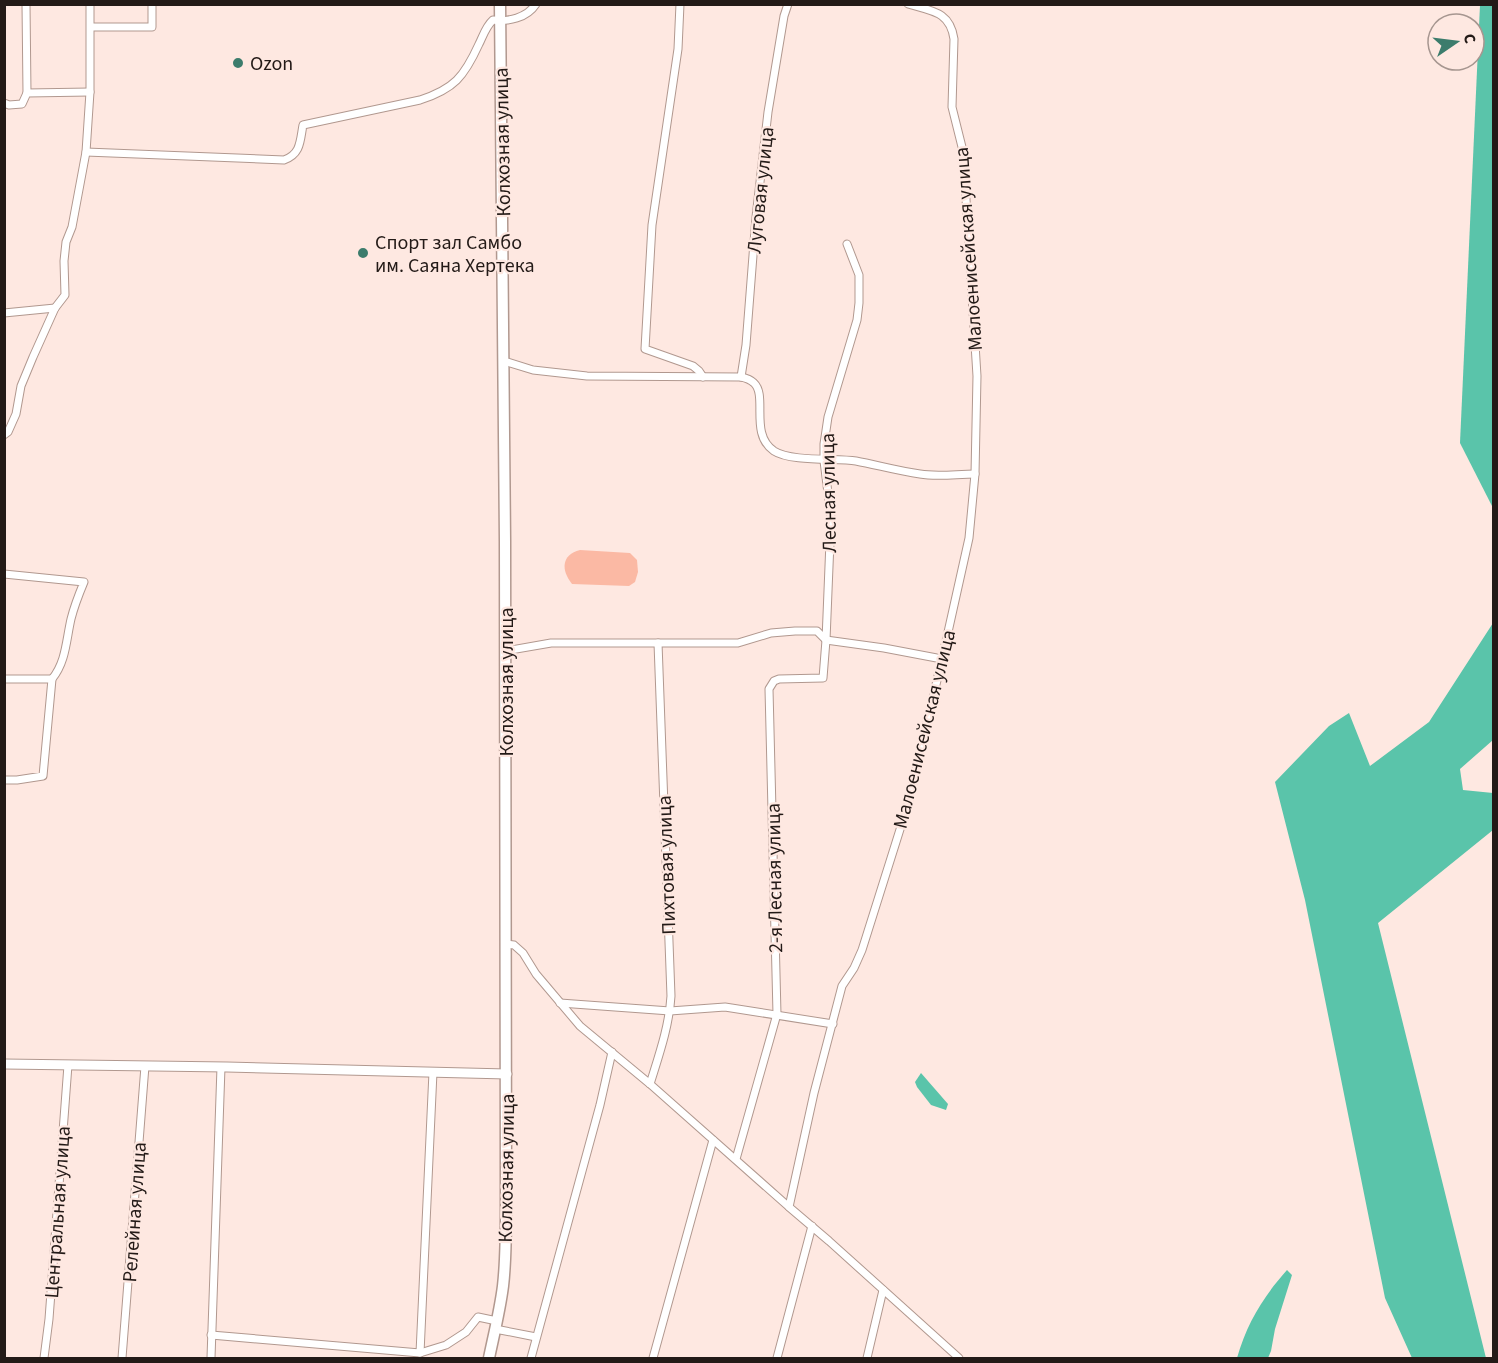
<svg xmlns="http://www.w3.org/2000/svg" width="1498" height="1363" font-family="'Source Sans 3',sans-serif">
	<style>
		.green { fill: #fbb9a4 }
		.water { fill: #5ac4aa }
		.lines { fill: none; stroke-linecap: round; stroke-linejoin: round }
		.minor-casing { stroke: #b1988f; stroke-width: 9 }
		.tertiary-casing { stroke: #b1988f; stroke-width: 11 }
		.secondary-casing { stroke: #b1988f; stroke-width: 13 }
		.minor { stroke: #fff; stroke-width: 7 }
		.tertiary { stroke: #fff; stroke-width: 9 }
		.secondary { stroke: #fff; stroke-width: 10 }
		.poi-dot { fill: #3c7c6c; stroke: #fee8e1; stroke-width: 2 }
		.labels { text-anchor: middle; stroke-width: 4.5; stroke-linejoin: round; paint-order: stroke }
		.poi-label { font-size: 20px; fill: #231a17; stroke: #fee8e1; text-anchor: start }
		.street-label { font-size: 20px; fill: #231a17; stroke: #fee8e1 }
	</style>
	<rect width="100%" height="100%" fill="#fee8e1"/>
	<path class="green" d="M580,550L630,553L637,560L638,572L635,582L629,586L572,584C561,570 561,555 580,550Z"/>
	<g class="water">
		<path d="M1480,5H1494L1493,508L1460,443Z"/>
		<path d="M1493,623V740L1460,769L1463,790L1493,793V830L1378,923L1486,1358H1412L1385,1298L1305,900L1275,782L1329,726L1349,713L1370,766L1429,722Z"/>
		<path d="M921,1073L948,1104L946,1110L931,1105L917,1087L915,1082Z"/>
		<path d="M1287,1270L1292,1275L1275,1329L1271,1351L1268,1358H1237C1247,1323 1263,1297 1287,1270Z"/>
	</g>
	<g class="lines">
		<defs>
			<g id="minor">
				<path d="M26,4L27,93"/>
				<path d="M680,4L678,49L652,225L645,349L693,366L699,371L703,377"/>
				<path d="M908,4C931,11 950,11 954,39L952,107L963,151L977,376L975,474L969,538L942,659L908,804L862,950L854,968L842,986L814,1093L789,1207L829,1241L959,1358"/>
				<path d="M91,27H152V4"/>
				<path d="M4,103L9,105L22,104L27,93L90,92"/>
				<path d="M86,152L284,160C301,154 300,141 303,125L420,100C454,89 464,77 479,44C483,36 486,26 493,20C508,22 527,18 536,4"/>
				<path d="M4,313L55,308"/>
				<path d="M504,361L533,370L587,376L741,377C746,378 751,380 754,383C768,396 749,434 774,451C791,462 836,458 856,461C877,465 898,471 920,474C937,477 957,474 975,474"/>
				<path d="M741,377L746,345L756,217L768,112L784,16L788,4"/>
				<path d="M4,435L8,432L16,414L21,386L33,357L55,308L65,295L64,261L66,242L72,227L86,152L90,92V4"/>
				<path d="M4,574L84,582C79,594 74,607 71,619C66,641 66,662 52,679L43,776L17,780H4"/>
				<path d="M505,651L551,643H738L771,633L795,631H817L826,640L884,648L942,659"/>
				<path d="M4,679H52"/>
				<path d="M506,944L514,945L523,953L536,974L580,1026L650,1084L789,1207"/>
				<path d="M560,1003L670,1011L725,1007L833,1024"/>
				<path d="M650,1084C659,1055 669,1027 671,996L658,643"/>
				<path d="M736,1159L777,1014L769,689L774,681L779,679L823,678L826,640L831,517L824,461V444L828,417L857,320L859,303V275L847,244"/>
				<path d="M495,1329L536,1337"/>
				<path d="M211,1335L420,1353L433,1072"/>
				<path d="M420,1353L446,1345L466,1332L478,1317L497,1321"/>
				<path d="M44,1358L49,1319L68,1065"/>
				<path d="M122,1358L145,1066"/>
				<path d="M211,1358L221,1067"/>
				<path d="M531,1358L600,1105L612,1052"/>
				<path d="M653,1358L713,1140"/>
				<path d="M777,1358L812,1226"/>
				<path d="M867,1358L883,1290"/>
			</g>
			<path id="tertiary" d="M4,1064L227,1067L507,1074"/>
			<path id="secondary" d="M489,1358C494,1334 500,1310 503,1286C506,1260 506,1233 506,1207L505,541L500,4"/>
		</defs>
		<use href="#minor" class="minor-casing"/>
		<use href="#tertiary" class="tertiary-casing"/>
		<use href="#secondary" class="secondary-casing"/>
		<use href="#minor" class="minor"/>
		<use href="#tertiary" class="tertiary"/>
		<use href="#secondary" class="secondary"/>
	</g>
	<g class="poi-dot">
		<circle cx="238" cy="63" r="6"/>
		<circle cx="363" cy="253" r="6"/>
	</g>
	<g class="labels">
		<g class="poi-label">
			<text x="250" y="70">Ozon</text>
			<text x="375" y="249">Спорт зал Самбо<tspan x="375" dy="23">им. Саяна Хертека</tspan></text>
		</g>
		<g class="street-label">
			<text transform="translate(502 142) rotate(-91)" y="7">Колхозная улица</text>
			<text transform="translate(760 190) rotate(-84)" y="7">Луговая улица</text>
			<text transform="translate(968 249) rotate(-94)" y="7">Малоенисейская улица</text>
			<text transform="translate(828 493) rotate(-91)" y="7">Лесная улица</text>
			<text transform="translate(506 682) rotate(-90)" y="7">Колхозная улица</text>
			<text transform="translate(924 729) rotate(-76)" y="7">Малоенисейская улица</text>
			<text transform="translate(666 865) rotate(-92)" y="7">Пихтовая улица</text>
			<text transform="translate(774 878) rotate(-91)" y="7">2-я Лесная улица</text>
			<text transform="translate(506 1168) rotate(-89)" y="7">Колхозная улица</text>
			<text transform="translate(57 1212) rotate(-86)" y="7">Центральная улица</text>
			<text transform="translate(134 1212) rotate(-86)" y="7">Релейная улица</text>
		</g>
	</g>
	<rect width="1498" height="1363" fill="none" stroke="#231a17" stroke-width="12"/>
	<g transform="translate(1456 42) rotate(76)"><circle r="28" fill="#fee8e1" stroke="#a69690" stroke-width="1.5"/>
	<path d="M0-4.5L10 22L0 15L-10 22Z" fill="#3c7c6c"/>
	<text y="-9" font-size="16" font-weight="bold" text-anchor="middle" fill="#231a17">С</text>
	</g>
</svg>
